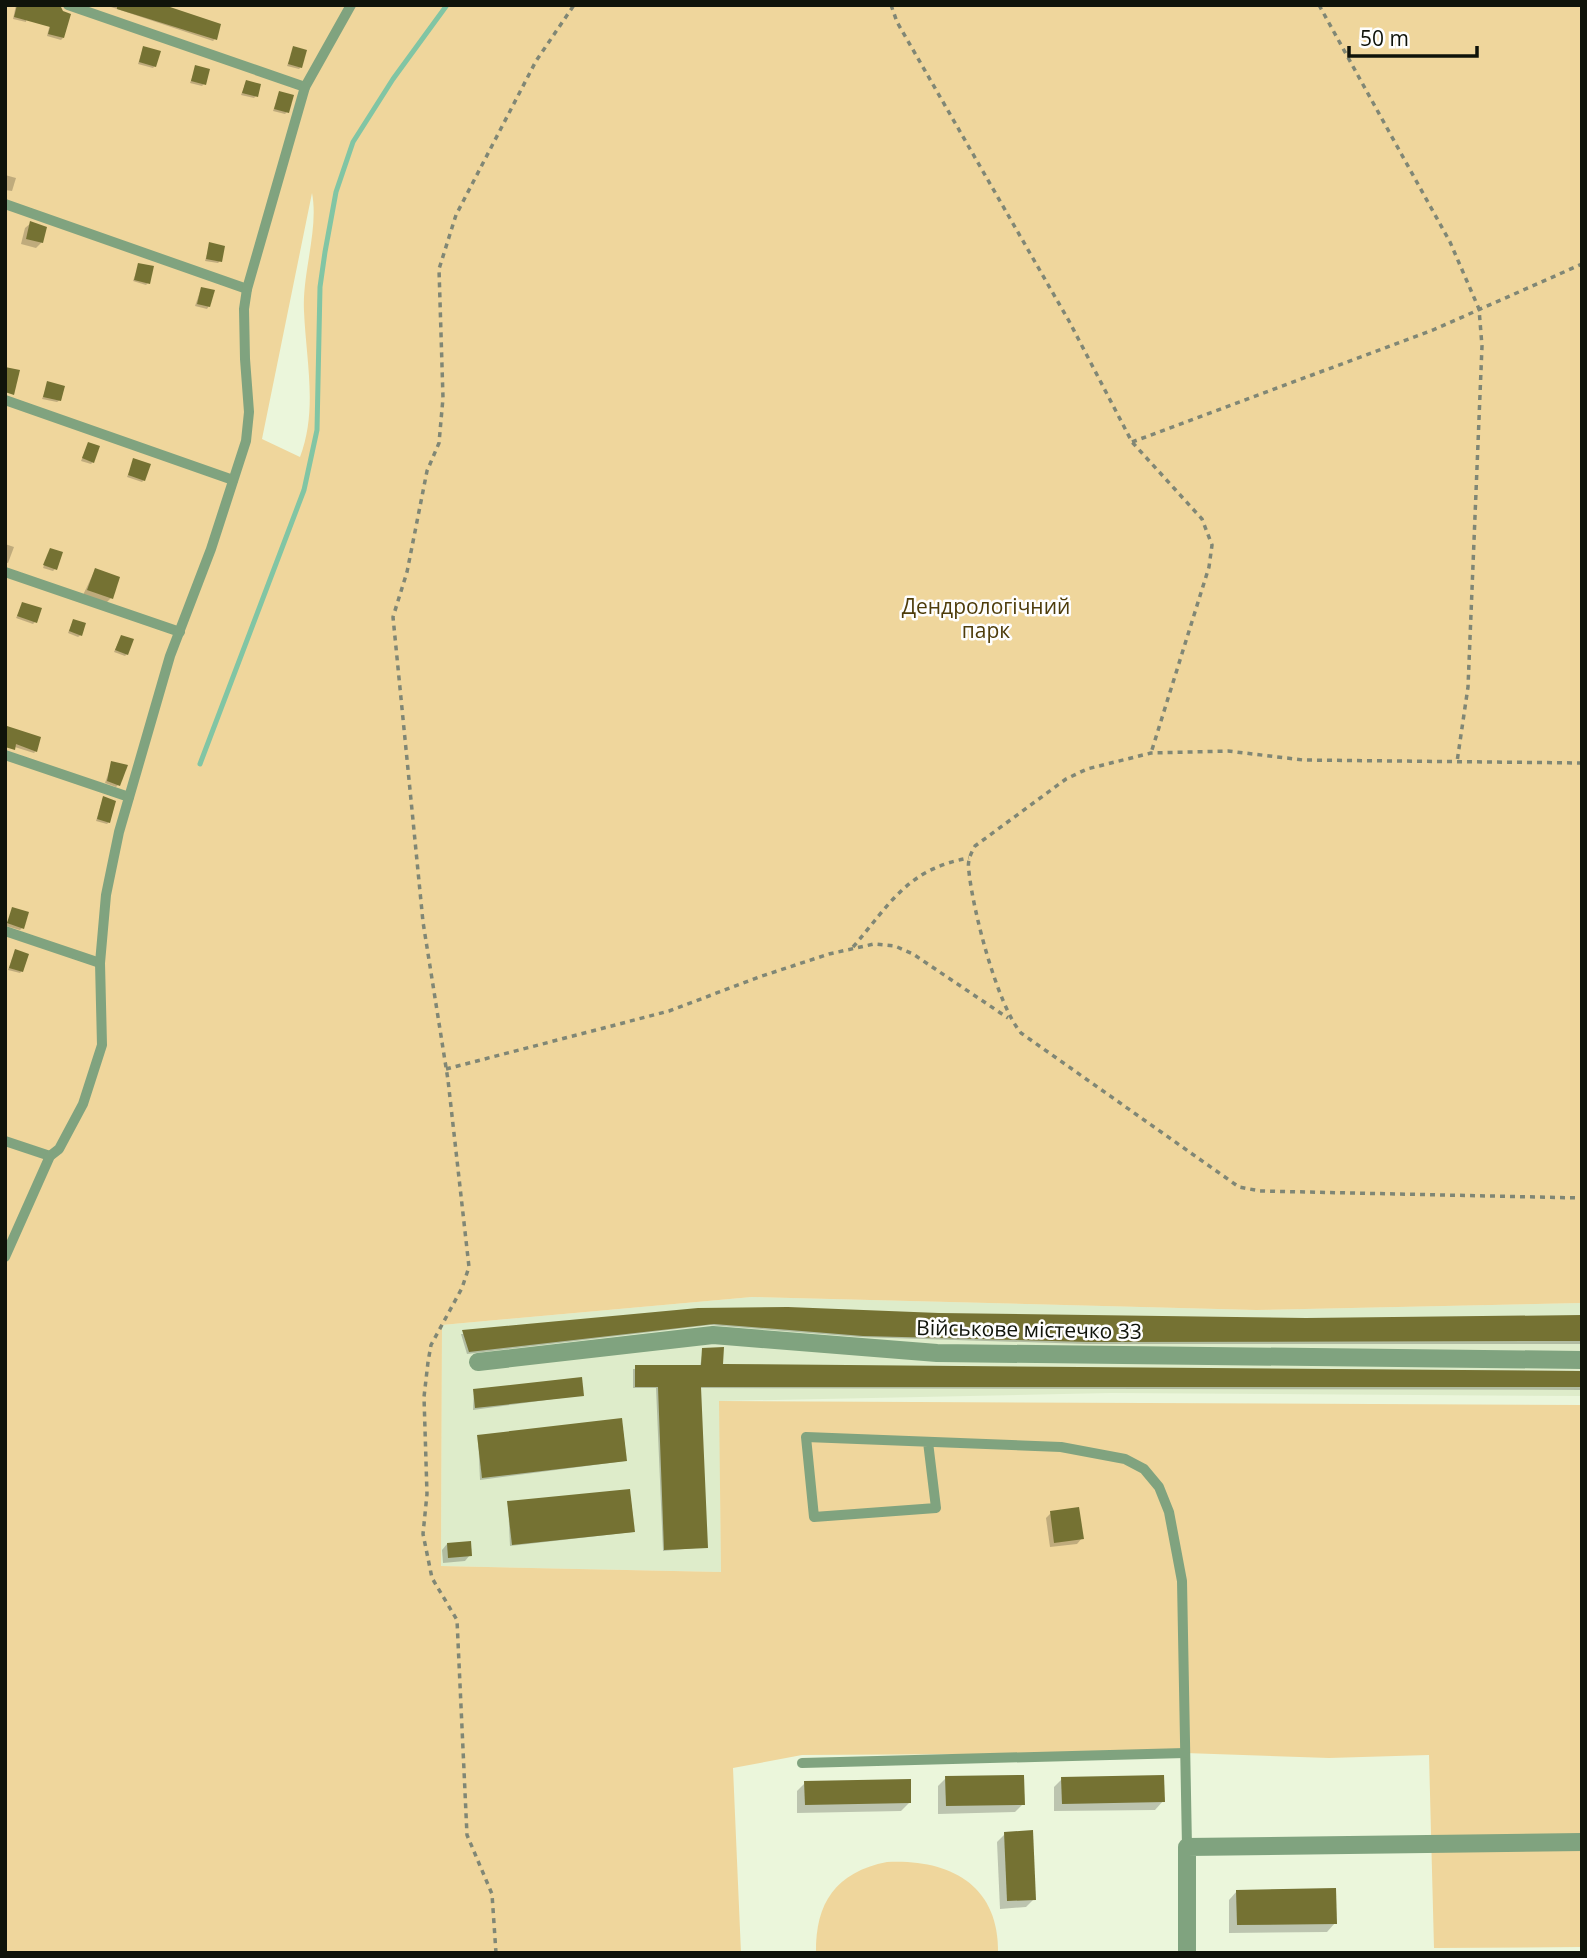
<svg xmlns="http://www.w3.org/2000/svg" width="1587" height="1958" font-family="'Open Sans',sans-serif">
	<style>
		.built { fill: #deecca }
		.green { fill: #efd69c; fill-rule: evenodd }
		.shadow { fill: #0003 }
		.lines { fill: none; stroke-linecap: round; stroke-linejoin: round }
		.stream { stroke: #81c5a4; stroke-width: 5 }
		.building { fill: #757233 }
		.path { stroke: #808775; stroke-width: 3.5; stroke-dasharray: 5 5; stroke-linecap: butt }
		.lane { stroke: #80a37f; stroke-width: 10 }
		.street { stroke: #80a37f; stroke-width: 18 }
		.labels { text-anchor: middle; stroke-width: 5; stroke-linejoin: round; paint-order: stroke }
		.park-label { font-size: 21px; fill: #4e3c0a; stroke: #fefefe }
		.street-label { font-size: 21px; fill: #0f130a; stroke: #fefefe }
	</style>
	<rect width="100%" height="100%" fill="#ebf6db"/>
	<path class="built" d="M752,1297L1256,1310L1582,1303V1396L1111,1393L720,1401L721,1572L441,1566L442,1325Z"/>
	<g class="green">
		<path d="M5,5H1582V1303L1256,1310L752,1297L442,1325L441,1566L721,1572L719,1401L1582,1405V1947L1434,1948L1429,1755L1329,1758L1185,1753L802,1755L733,1768L741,1953H5ZM312,193C319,229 302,273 304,311C306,360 318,410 300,457L262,439Z"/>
		<path d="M887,1862C949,1859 999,1884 998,1953H816C815,1903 836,1872 887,1862Z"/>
	</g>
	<g class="shadow">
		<path d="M16,5H28L26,22L13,19Z"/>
		<path d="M105,5H156L215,39L213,41Z"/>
		<path d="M51,20L63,38L61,40L47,36Z"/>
		<path d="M143,48L155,66L153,68L138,64Z"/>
		<path d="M294,48L301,67L299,69L287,66Z"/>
		<path d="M196,67L204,84L202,86L190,83Z"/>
		<path d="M246,82L256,96L254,98L241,95Z"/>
		<path d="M279,93L287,112L285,114L273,111Z"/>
		<path d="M5,175L16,178L12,191L5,190Z"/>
		<path d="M31,223L42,242L36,248L21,244L25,228Z"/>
		<path d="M210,244L220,261L218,263L205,261Z"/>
		<path d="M139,264L148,283L146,285L133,281Z"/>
		<path d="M201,289L209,306L207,309L195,306Z"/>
		<path d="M48,383L60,400L57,402L42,399Z"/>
		<path d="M88,444L93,462L91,464L81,461Z"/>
		<path d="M134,460L144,480L142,482L127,477Z"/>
		<path d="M5,544L14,547L8,563L5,562Z"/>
		<path d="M50,550L55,569L53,571L43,568Z"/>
		<path d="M95,570L111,598L106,603L83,595Z"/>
		<path d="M23,604L35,622L33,624L16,618Z"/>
		<path d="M73,621L81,635L78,637L68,633Z"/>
		<path d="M121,637L127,654L125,656L114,652Z"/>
		<path d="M8,728L36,751L34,753L5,744Z"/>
		<path d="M112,763L118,785L116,787L105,783Z"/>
		<path d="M103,798L109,822L107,824L96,821Z"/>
		<path d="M13,909L22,928L20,930L6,926Z"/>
		<path d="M15,951L22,971L20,973L8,970Z"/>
		<path d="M938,1315L1306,1320L1582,1317V1344H1086L860,1337L710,1325L467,1354L461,1334Z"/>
		<path d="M703,1349L721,1366L1582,1371V1390L699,1388L706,1547L663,1551L656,1388H633V1369L700,1367Z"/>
		<path d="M474,1391L583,1395L473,1410Z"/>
		<path d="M478,1436L625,1461L480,1480Z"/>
		<path d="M508,1503L633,1532L510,1546Z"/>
		<path d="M1051,1513L1082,1538L1077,1544L1050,1547L1046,1518Z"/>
		<path d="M447,1544L470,1555L465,1561L443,1563L442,1550Z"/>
		<path d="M946,1778L1023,1804L1015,1812L938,1814V1786Z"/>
		<path d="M1062,1779L1163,1801L1155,1810L1054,1811V1787Z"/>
		<path d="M805,1783L910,1802L901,1811L797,1813V1791Z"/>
		<path d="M1005,1834L1034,1899L1026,1907L1000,1909L997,1842Z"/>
		<path d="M1237,1891L1335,1923L1327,1932L1229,1933V1900Z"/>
	</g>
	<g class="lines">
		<path class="stream" d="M200,764L304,490L317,430L320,287L325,252L336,192L353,142L393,79L447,5"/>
	</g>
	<g class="building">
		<path d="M17,5H60L63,11L71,14L64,38L48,34L50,27L14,17Z"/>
		<path d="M117,5H164L221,24L217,40L117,9Z"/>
		<path d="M143,46L161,51L156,67L139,62Z"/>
		<path d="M293,46L307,50L302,68L288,64Z"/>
		<path d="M195,65L210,69L206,85L191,81Z"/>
		<path d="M246,80L261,84L258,97L242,93Z"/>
		<path d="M279,91L294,95L289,113L274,109Z"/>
		<path d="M30,221L47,227L43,243L26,239Z"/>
		<path d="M209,242L225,246L222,262L206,259Z"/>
		<path d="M138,263L154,266L150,284L134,280Z"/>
		<path d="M201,287L215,290L210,307L197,304Z"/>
		<path d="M5,367L20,370L14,395L5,392Z"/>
		<path d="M47,381L65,386L61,401L43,397Z"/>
		<path d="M88,442L100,446L94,463L82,458Z"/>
		<path d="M133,458L151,464L145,481L128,475Z"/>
		<path d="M50,548L63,552L57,570L43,565Z"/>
		<path d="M95,568L120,577L113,599L87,590Z"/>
		<path d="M22,602L42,608L37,623L17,616Z"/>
		<path d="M73,619L86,623L82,636L69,631Z"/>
		<path d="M121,635L134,639L128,655L115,650Z"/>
		<path d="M7,726L41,737L37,752L16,744L15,750L5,747Z"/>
		<path d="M111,761L128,765L120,786L107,781Z"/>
		<path d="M103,796L116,801L110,823L97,819Z"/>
		<path d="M12,907L29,912L24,929L7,923Z"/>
		<path d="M15,949L29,954L23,972L9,968Z"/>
		<path d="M788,1307L939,1313L1306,1318L1582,1315V1341L1089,1342L863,1336L714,1324L469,1352L462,1330L698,1308Z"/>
		<path d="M724,1347L723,1364L1582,1371V1387H701L708,1548L664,1550L658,1387H635V1365H701L702,1348Z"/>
		<path d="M582,1377L584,1396L475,1408L473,1389Z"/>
		<path d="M622,1418L627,1461L482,1478L477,1435Z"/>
		<path d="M630,1489L635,1532L512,1545L507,1501Z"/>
		<path d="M1079,1507L1084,1539L1054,1543L1050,1511Z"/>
		<path d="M471,1541L472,1556L448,1558L447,1543Z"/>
		<path d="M1024,1775L1025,1805L946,1806L945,1776Z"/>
		<path d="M1164,1775L1165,1802L1062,1804L1061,1777Z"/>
		<path d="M911,1779V1803L805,1805L804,1781Z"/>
		<path d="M1033,1830L1036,1900L1007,1901L1004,1832Z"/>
		<path d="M1336,1888L1337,1924L1237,1925L1236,1890Z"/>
	</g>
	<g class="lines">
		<g class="path">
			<path d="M891,5L897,22L1069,321L1132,442L1202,519L1212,545L1209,567L1151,753"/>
			<path d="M1319,5L1450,242L1479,309L1482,346L1468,687L1457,762"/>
			<path d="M1132,442L1433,330L1582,264"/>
			<path d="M1582,763L1303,760L1228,751L1151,753L1087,769L1066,779L975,846C970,855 967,862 969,872C973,911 997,1004 1021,1033L1239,1187L1260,1191L1582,1198"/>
			<path d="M853,947C891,903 907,869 969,858"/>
			<path d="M446,1069L669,1011L759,977L829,954L874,944L895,946L913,954L1008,1018"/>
			<path d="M496,1953L492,1894L467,1835L457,1620L432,1578L423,1534L427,1494L424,1397L428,1362L431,1345L462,1288L469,1267L448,1080L423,922L393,617L407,572L427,471L439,443L443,398L439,269L456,215L536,61L574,5"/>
		</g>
		<g class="lane">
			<path d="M68,5L305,87"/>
			<path d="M5,204L247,289"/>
			<path d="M5,400L233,480"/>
			<path d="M5,572L180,632"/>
			<path d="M5,755L129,797"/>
			<path d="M5,931L100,963"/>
			<path d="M5,1141L50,1156"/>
			<path d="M5,1257L50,1156L59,1149L83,1104L102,1045L100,963L106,895L119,832L170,656L211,549L246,441L249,412L245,359L244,309L247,289L305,87L351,5"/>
			<path d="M928,1442L936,1508L814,1517L806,1437L1061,1447L1125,1459L1144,1469L1159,1487L1169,1512L1182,1581L1187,1847"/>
			<path d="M802,1763L1185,1753"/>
		</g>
		<g class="street">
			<path d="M478,1362L713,1335L937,1353L1582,1360"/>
			<path d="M1187,1953V1847L1582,1842"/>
		</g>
	</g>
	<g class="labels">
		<g class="park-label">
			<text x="986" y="614">Дендрологічний<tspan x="986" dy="24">парк</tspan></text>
		</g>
		<g class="street-label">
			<text transform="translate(1029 1330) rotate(1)" y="7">Військове містечко 33</text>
		</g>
	</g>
	<rect width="1587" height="1958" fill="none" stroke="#0f130a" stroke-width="14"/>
	<path d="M1349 46v10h128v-10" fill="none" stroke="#0f130a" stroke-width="3.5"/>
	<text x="1360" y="46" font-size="21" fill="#0f130a" stroke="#fefefe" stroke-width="5" paint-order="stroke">50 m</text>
</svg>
